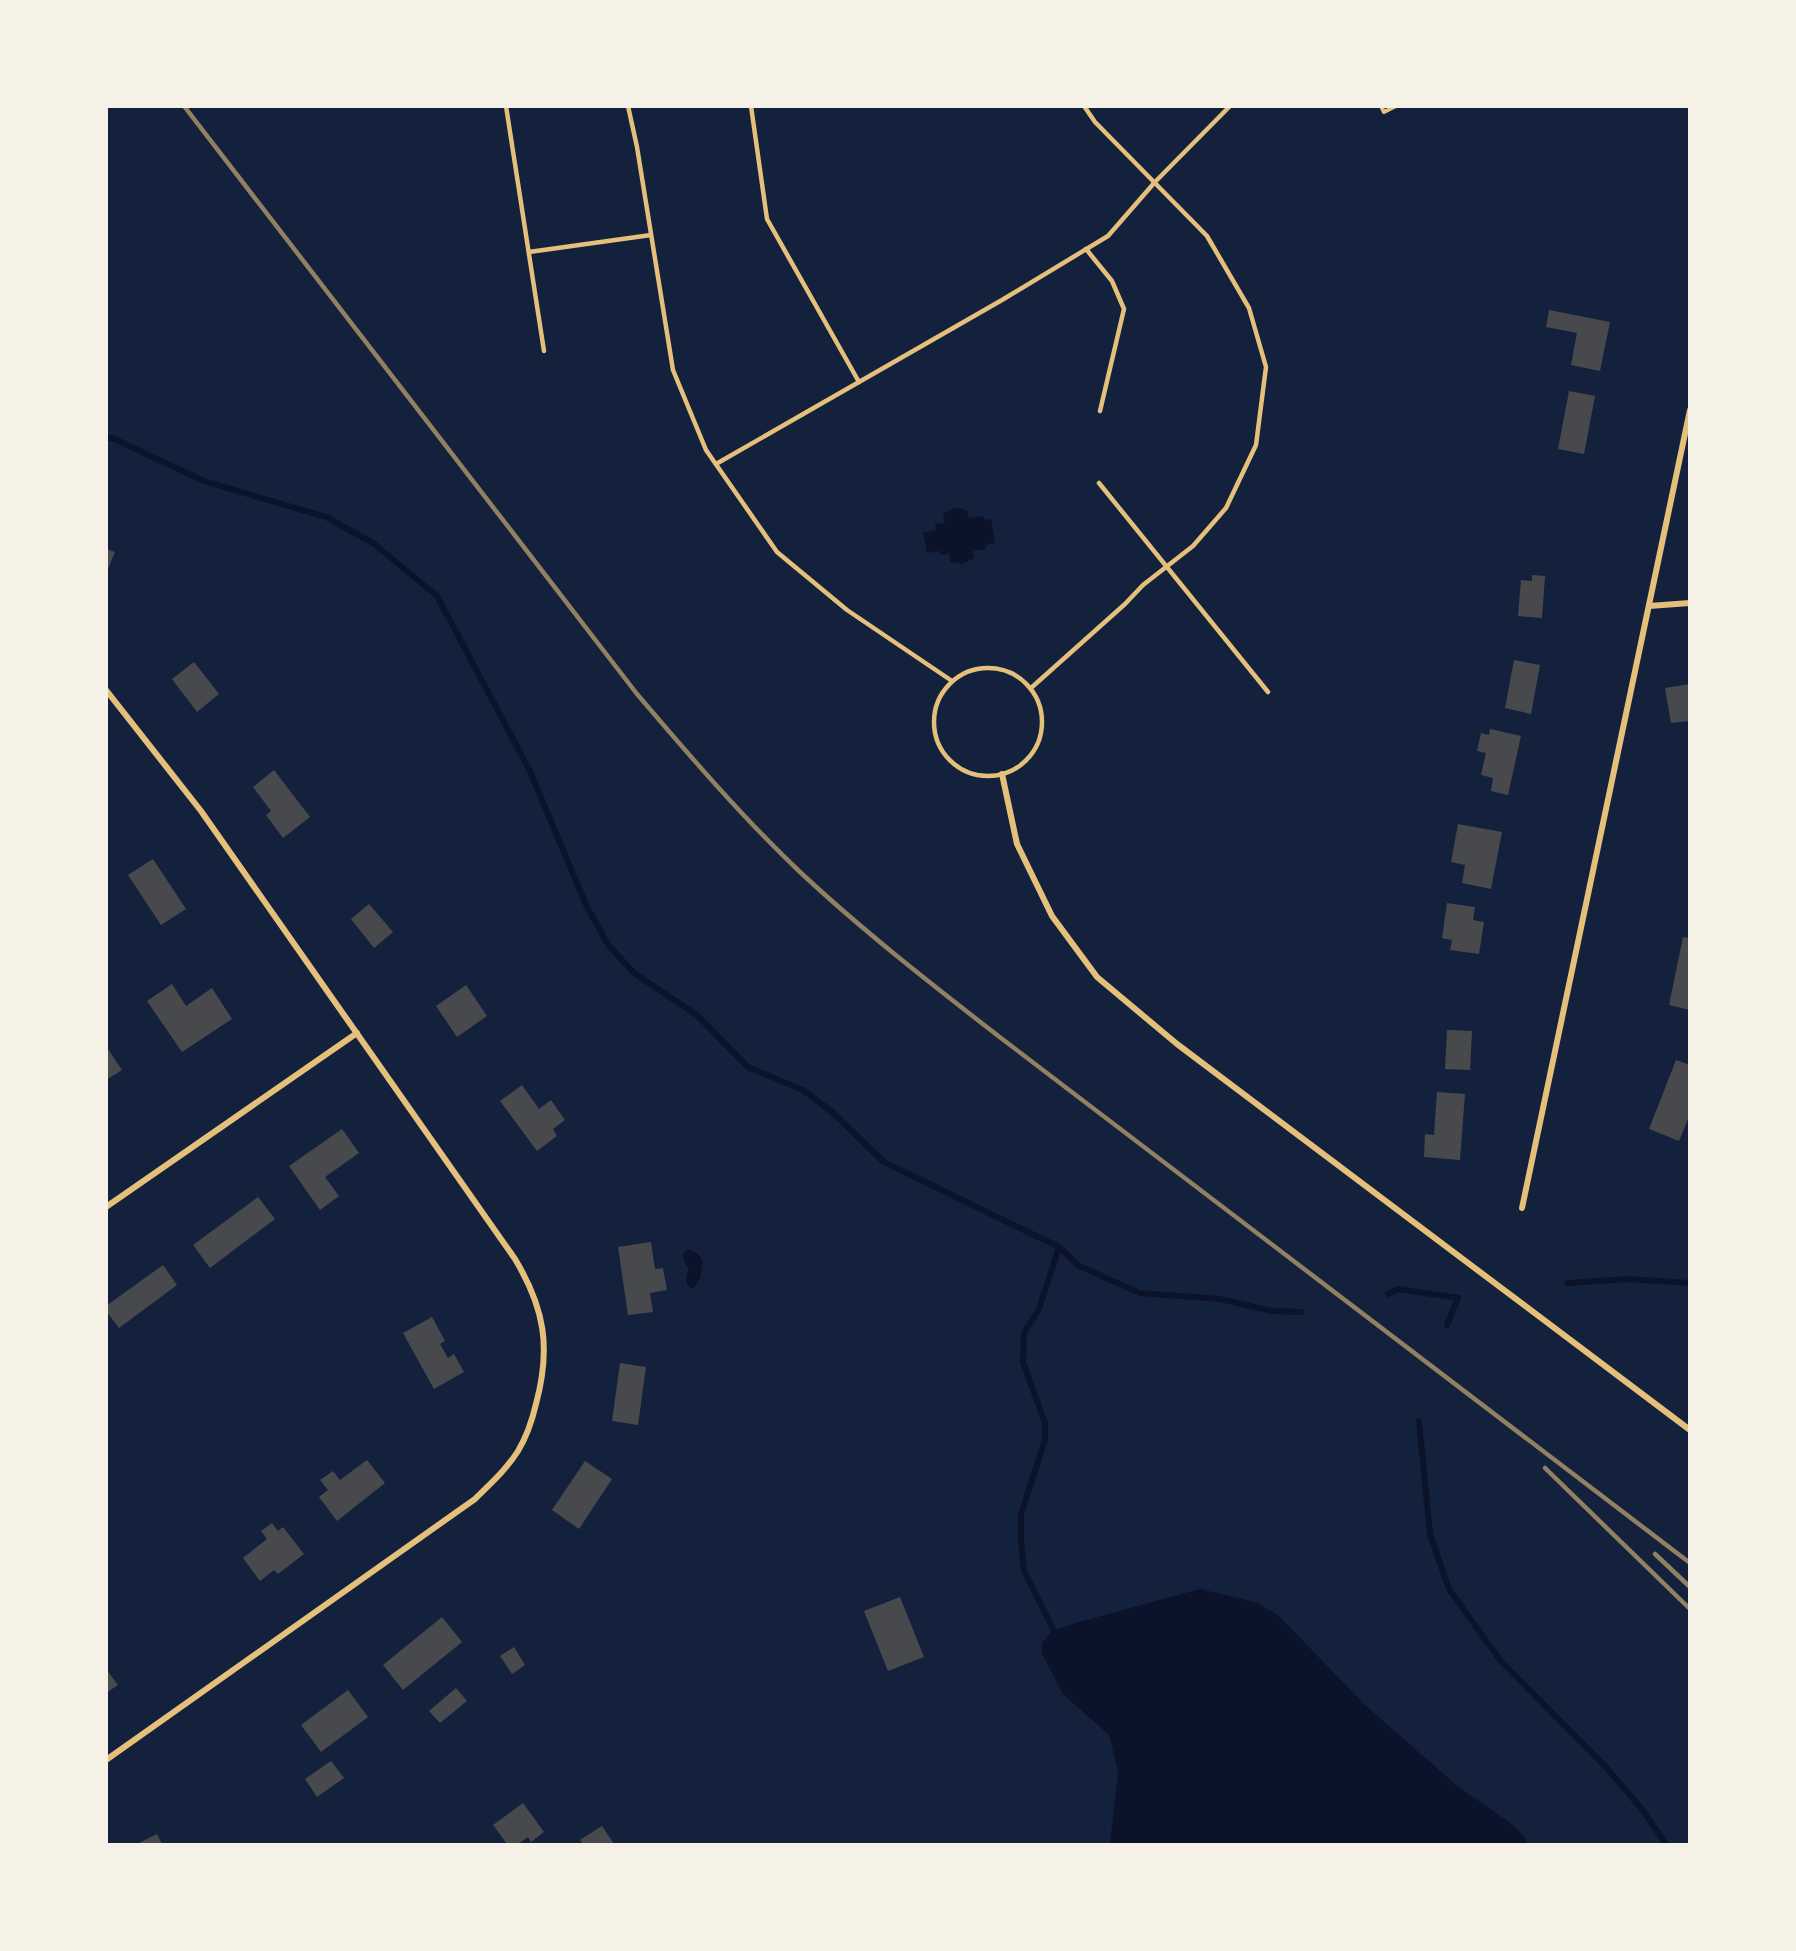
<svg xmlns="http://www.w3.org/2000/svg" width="1796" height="1951" font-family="Commissioner,sans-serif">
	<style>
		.water { fill: #0b132b }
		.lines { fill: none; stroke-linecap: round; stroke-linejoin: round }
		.stream { stroke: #0b132b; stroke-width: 6 }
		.building { fill: #48494c }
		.path { stroke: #e5c07b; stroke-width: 4 }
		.service { stroke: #e5c07b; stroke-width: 4.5 }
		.minor { stroke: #e5c07b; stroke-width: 6 }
		.rail { stroke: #918062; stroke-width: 4.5 }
	</style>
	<rect width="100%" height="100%" fill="#14213d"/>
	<g class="water">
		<path d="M954,508H960L967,511L969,518L983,516L984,520L991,519L995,543L986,545V549L973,551L974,558L963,564L950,562L949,554L941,555L940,551L927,553L923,532L936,530L935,524L945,523L943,514Z"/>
		<path d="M690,1249L698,1254L703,1261L700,1279L693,1289C683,1285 687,1276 689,1268L684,1262L683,1253Z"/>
		<path d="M1200,1589L1255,1602L1278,1615L1364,1704L1456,1785L1509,1822L1524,1836L1528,1844H1110L1118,1771L1109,1735L1063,1694L1042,1654V1643L1051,1632L1072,1624Z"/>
	</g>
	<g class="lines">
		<g class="stream">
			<path d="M106,438H112L204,481L326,517L373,543L437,596L529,769L587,907L609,946L634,973L697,1015L748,1067L803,1090L831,1111L884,1162L1059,1247L1079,1266L1140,1293L1220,1299L1272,1311L1301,1312"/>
			<path d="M1568,1283L1628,1279L1690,1283"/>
			<path d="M1388,1294L1398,1289L1458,1298L1447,1325"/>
			<path d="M1419,1421L1430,1534L1449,1589L1500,1660L1603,1764L1641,1808L1666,1844"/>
			<path d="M1054,1631L1024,1571L1021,1539V1514L1045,1440V1423L1023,1362L1024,1333L1039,1309L1059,1247"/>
		</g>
	</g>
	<g class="building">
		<path d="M1549,310L1610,322L1600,371L1571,365L1577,333L1546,327Z"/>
		<path d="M1569,391L1595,396L1584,454L1558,449Z"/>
		<path d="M106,549L115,552L107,571H106Z"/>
		<path d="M1532,575L1545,576L1542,618L1518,616L1521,580L1532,581Z"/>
		<path d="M1514,660L1540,665L1531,714L1505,708Z"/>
		<path d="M194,662L219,694L197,712L172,679Z"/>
		<path d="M1690,684V721L1671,723L1665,688Z"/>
		<path d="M1490,729L1521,736L1508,795L1491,791L1493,778L1481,775L1486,753L1477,751L1481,733L1489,735Z"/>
		<path d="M274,770L310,817L283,838L266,815L271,811L253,787Z"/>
		<path d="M1458,824L1502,832L1491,889L1462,883L1465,865L1451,862Z"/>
		<path d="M153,859L186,909L161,925L128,875Z"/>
		<path d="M1447,903L1475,907L1473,920L1484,922L1479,954L1450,950L1452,940L1442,938Z"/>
		<path d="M369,904L393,932L374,948L351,919Z"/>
		<path d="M1683,937L1690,938V1010L1669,1005Z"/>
		<path d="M172,984L186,1006L212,988L232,1019L182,1052L147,1001Z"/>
		<path d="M466,985L487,1016L457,1037L436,1006Z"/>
		<path d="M1447,1030L1472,1031L1470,1070L1445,1069Z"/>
		<path d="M106,1046L122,1070L106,1080Z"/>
		<path d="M1676,1060L1690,1065V1114L1679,1141L1649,1129Z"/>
		<path d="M522,1085L539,1109L551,1100L565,1120L553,1129L557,1136L537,1151L500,1101Z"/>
		<path d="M1437,1092L1465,1094L1460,1160L1424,1157L1425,1134L1434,1135Z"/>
		<path d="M342,1129L359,1153L325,1177L339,1196L320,1210L289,1166Z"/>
		<path d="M258,1197L275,1219L210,1268L193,1245Z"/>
		<path d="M651,1242L655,1269L663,1268L667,1290L650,1293L653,1312L628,1315L618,1247Z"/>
		<path d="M163,1265L177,1285L119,1328L106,1311V1306Z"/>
		<path d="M432,1317L445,1341L440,1344L448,1358L454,1354L464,1372L434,1389L403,1333Z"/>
		<path d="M620,1363L646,1367L638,1425L612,1421Z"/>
		<path d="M367,1460L385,1483L337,1521L319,1497L328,1490L320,1480L333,1471L340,1480Z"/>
		<path d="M585,1461L612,1479L579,1529L552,1510Z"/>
		<path d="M272,1523L278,1531L283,1527L304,1554L278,1574L274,1570L260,1581L243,1558L267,1539L261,1531Z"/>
		<path d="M900,1597L924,1657L888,1671L864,1611Z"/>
		<path d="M442,1617L462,1642L403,1690L383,1665Z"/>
		<path d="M514,1647L525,1665L512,1674L500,1656Z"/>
		<path d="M106,1669L118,1685L106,1693Z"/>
		<path d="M456,1688L467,1701L440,1723L429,1711Z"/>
		<path d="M348,1690L368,1717L321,1752L301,1725Z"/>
		<path d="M331,1761L344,1778L317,1797L305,1779Z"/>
		<path d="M523,1803L544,1832L531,1842L528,1837L518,1844H507L493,1825Z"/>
		<path d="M602,1826L614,1844H583L580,1840Z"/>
		<path d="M157,1834L162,1844H137Z"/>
	</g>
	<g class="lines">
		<path class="path" d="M1381,106L1384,112L1396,106"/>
		<g class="service">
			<path d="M506,106L544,351"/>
			<path d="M628,106L637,147L673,370L706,450L777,552L847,610L952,681"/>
			<path d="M751,106L767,219L859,382"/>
			<path d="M1086,249L1112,281L1124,309L1100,411"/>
			<path d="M529,252L651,235"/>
			<path d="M716,464L1002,300L1108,236L1155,182L1230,106"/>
			<path d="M1099,483L1268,692"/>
			<circle cx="988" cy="722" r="54"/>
			<path d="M1031,688L1125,604L1143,585L1193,546L1226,508L1256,445L1266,367L1249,308L1207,236L1095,122L1084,106"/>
		</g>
		<g class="minor">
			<path d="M1649,606L1690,603"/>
			<path d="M106,690L201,811L515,1259C545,1309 551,1348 536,1404C532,1421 527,1436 518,1451C506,1470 490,1484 475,1499L106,1760"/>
			<path d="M1002,774L1017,844L1052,916L1097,977L1177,1044L1690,1430"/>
			<path d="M106,1207L357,1033"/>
			<path d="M1522,1208L1690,410"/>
		</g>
		<g class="rail">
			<path d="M184,106L637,694C689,755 742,817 800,872C862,930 930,983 997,1035L1690,1563"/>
			<path d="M1545,1468L1690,1609"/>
			<path d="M1655,1554L1690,1587"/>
		</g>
	</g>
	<rect width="1796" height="1951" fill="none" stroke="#f6f1e7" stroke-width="216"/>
</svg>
